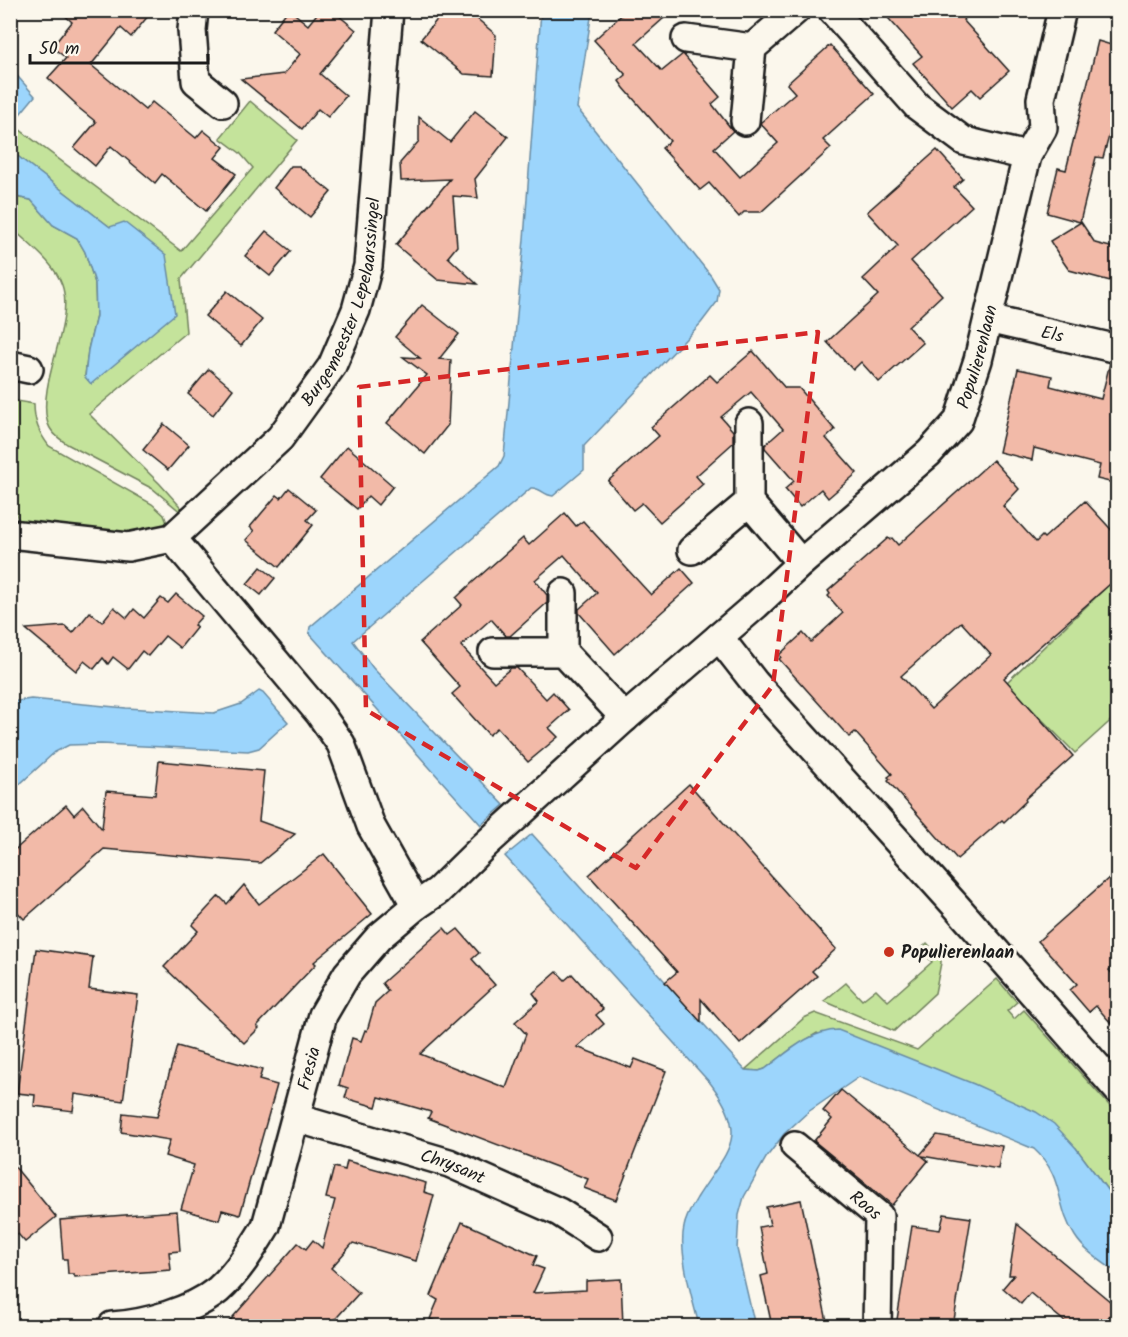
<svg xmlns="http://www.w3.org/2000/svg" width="1128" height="1337" font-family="Kalam,sans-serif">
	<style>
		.green { fill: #c4e39b; stroke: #70805c; stroke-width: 1.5 }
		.water { fill: #9cd5fc; stroke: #698ba2; stroke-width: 1.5 }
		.building { fill: #f2baa8; stroke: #1c1c1c; stroke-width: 1.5; fill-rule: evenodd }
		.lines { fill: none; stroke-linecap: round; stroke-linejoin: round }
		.minor-casing { stroke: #1c1c1c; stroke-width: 32 }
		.minor { stroke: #fbf7ec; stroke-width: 27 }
		.marked { fill: none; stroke: #d62828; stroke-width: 4.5; stroke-dasharray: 12 8; stroke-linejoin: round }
		.poi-dot { fill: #c8321e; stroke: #fbf7ec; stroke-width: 2 }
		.labels { text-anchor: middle; stroke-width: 6; stroke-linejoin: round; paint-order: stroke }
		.street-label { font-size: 18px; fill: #1c1c1c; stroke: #fbf7ec }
		.poi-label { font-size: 18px; font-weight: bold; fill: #1c1c1c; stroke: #fbf7ec; text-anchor: start }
	</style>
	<rect width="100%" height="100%" fill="#fbf7ec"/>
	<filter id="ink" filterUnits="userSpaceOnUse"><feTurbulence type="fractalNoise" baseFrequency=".0167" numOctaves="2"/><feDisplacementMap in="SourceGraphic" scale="12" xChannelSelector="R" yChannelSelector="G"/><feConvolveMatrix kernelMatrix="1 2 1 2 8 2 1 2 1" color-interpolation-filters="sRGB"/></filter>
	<g filter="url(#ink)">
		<g class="green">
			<path d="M250,101L297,140L181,279L186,332L89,414L160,484L187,514L182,513L153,489L67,444C58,438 49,431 47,420C38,381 75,322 62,285C54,262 28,244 11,227L10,196L31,200L53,225L77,238L85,252L95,283L96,316L88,350L85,376L91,383L110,227L11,151L10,125L12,124L181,251L253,168L240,153L220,138Z"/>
			<path d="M10,395L17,401L34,404C34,421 39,433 49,446L152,504L164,515L169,528L149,543L21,526L11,502Z"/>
			<path d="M1117,577V715L1075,753L1006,683Z"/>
			<path d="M927,943L941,958V963L935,993L894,1031L824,1001L846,983L862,1000L876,989L888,1001L932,962L921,949Z"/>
			<path d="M997,979L1017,1002L1007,1011L1014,1019L1024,1010L1117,1114V1203L1076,1148L817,1033L791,1049L765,1069L759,1071L745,1070L804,1018L815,1013L917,1050Z"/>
		</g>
		<g class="water">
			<path d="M541,11H592L577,108L711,276L719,289L717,302L701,323L584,446V470L553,496C543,495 540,487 531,488L353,641L373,668L504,805L481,825L309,633L310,627L499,466L504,456L524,239Z"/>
			<path d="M11,69L35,96L11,125Z"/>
			<path d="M11,151L110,227L124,222L166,255L175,314L91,384L85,377L88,350L96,316L95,283L85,252L77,238L53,225L31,200L11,196Z"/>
			<path d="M259,691L263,693L288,722L259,748L248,751L101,744L69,745L55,752L11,792V702L31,699L126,708L214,713L241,704Z"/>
			<path d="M532,834L745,1070L759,1071L765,1069C788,1052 809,1031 838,1030L974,1084L1036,1112L1054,1124L1076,1148L1117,1203V1273C1103,1262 1085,1252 1075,1236C1055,1206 1065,1177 1034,1149L859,1077L808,1112L784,1134L766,1158L744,1197L739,1215L737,1249L755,1326H699C693,1300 678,1253 684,1227C686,1216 692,1207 697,1198C727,1150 751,1138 711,1084L505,856Z"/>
		</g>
		<g class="building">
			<path d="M59,10H153L131,37L121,28L91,65L145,110L152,102L196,138L203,130L224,147L215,158L236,174L206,211L162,174L155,183L111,146L95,166L74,148L96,122L75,105L76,104L48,78L66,58L52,47L72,22Z"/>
			<path d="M288,10H290L308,25L320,10H332L356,30L320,74L346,96L328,117L318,109L302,129L241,79L284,74L300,54L272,30Z"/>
			<path d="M445,10H467L496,35L493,76L464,74L421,39Z"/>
			<path d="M627,10H673L636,43L662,71L683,54L720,97L712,104L733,131L714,148L740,177L778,143L760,123L795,93L787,84L830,45L874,94L823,140L831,148L761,212H744L739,217L709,183L700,190L662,148L670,141L624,88L619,81L626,75L594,40Z"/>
			<path d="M881,10H974L963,20L1009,71L980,97L972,89L952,107L913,63L922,56Z"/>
			<path d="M1098,41L1118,47V121L1114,137L1109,136L1103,158L1096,157L1080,222L1047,213L1058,168L1066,170Z"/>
			<path d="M475,111L508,137L475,179L478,198L453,196L457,246L448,257L477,284L438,280L396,245L450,179L401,181L400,163L419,141V117L450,142Z"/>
			<path d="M937,150L963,179L954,187L972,206L911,261L942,295L908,327L923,343L879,382L861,362L853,370L827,342L878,295L863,279L898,246L867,212Z"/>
			<path d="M291,166H299L331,192L310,217L274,188Z"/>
			<path d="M1081,222L1095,243L1118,249V283L1069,270L1062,260L1050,241Z"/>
			<path d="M266,231L291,251L270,276L245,256Z"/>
			<path d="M227,291L262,320L241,346L205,316Z"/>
			<path d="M422,305L459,334L439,359L451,360L448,425L425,454L387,423L427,375L403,357L420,358L395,337Z"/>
			<path d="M753,351L785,388H799L835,430L826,438L857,473L828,498L821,489L800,507L785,489L794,481L765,448V445L783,429L751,392L721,417L733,431V443L696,476L703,484L660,522L642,503L633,510L608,481L659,436L651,427L710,375L717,382Z"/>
			<path d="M1110,363L1118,364V484L1097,479L1100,465L1034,448L1032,460L999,452L1018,369L1052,376L1050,386L1101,399Z"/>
			<path d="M209,369L233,389L213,415L188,394Z"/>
			<path d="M164,424L189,445L168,470L143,450Z"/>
			<path d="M347,446L393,486L378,505L368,496L357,509L320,479Z"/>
			<path d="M993,460L1019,489L1003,506L1036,542L1042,536L1044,538L1085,501L1118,537V577L1004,678L1073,756L1025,799L1026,801L1004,822L1002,820L957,859L888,781L890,779L888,777L892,774L855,732L849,737L779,659L781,657L779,655L803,633L811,642L843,613L828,596L830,594L828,591L888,538L890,540L892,538L898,545ZM961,622L991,655L931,709L901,676Z"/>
			<path d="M289,488L316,510L307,520L313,525L279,567L246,540L254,531L250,527L277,495L281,498Z"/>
			<path d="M565,513L576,526L583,521L651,595L681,568L694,583L615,654L579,613V609L597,593L564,555L535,580L547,595V603L510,636H506L491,619L461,646L494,682L511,668H517L546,699L553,692L569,710L549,728L558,737L528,762L497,728L489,735L452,694L460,687L420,642L462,605L456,598L473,582L523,538L529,545Z"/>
			<path d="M261,567L275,578L261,595L247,584Z"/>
			<path d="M176,594L202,616L194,625L197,627L180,648L165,636L148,656L142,651L128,669L113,657L108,664L103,658L94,669L84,661L76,671L26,629L65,626L73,633L90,612L102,622L114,607L127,618L134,609L144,618L161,598L168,603Z"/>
			<path d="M159,761L264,771L259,821L295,834L260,863L104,849L24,919L10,904V854L66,805L74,815L83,806L102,829L106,791L155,795Z"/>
			<path d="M689,784L836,949L812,971L817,976L740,1044L701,999V1022L665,982L677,972L589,875Z"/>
			<path d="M324,854L372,914L314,962L316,964L257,1026L259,1028L244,1043L164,967L198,931L192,925L219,896L227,904L244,885L259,904Z"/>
			<path d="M1118,870V963L1109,970L1118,980V1031L1096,1006L1089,1012L1070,990L1077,984L1038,941Z"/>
			<path d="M444,928L450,935L458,929L479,953L472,959L495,985L420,1054L506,1088L526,1034L515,1022L539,1001L533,993L557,972L565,980L572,974L603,1009L596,1015L604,1024L577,1047L631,1068L635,1059L666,1071L616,1200L584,1188L588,1179L428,1118L431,1112L379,1097L376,1107L345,1098L348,1088L339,1085L352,1038L361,1041L365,1030L367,1031L375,1003L388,991L382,983Z"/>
			<path d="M36,949L93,957L89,989L138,995L123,1101L75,1094L73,1111L34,1106L35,1095L17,1093Z"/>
			<path d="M177,1046L262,1070L259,1080L277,1085L240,1215L222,1210L219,1220L181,1209L194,1165L165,1156L170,1140L121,1132L123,1113L157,1117Z"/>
			<path d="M841,1090L920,1155L937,1135L1002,1146L998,1169L922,1156L928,1161L892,1205L814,1141L832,1119L823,1111Z"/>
			<path d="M10,1161L56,1217L25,1242L18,1234L10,1240Z"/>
			<path d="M347,1161L426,1183L424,1192L434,1195L416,1261L353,1243L331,1268L359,1293L329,1326H225L298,1243L306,1249L313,1240L322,1248L335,1200L326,1198L334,1167L345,1170Z"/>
			<path d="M801,1200L828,1326H772L761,1276L768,1274L759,1227L770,1225L766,1207Z"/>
			<path d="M177,1211L180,1251L169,1252L171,1270L75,1277L74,1274H68L67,1259H63L60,1220Z"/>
			<path d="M944,1214L971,1218L953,1326H896L912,1226L940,1230Z"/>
			<path d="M462,1222L537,1256L533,1265L544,1269L533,1293L586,1290V1281L621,1279L623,1326H448L430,1319L438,1300L431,1296Z"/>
			<path d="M1017,1224L1117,1307L1101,1326H1070L1030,1293L1021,1304L1003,1288L1014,1275H1009Z"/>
		</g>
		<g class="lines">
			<defs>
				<g id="minor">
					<path d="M194,10L192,30L196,81L223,103"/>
					<path d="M832,10L917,106L964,141L1027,156"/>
					<path d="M686,39L752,48"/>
					<path d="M745,121L752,48L796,10"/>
					<path id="s1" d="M988,319L1118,349"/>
					<path d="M10,365L29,369"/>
					<path d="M749,423V502L801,563"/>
					<path id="s2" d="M10,534L128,547L172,538L280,438L332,366L356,310L368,266L389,10"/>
					<path d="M172,538L320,714L341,744L371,826L416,906"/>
					<path d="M692,550L749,502"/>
					<path d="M719,637L755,683L956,906L1118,1090"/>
					<path d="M493,652H563L625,718"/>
					<path d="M563,652V593"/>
					<path id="s3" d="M296,1118L449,1163L559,1212L598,1237"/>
					<path id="s4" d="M795,1146L879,1216L877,1326"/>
					<path id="s5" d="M112,1326C145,1324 192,1311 218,1290C238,1272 252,1249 266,1226L323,1015L347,974L379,937L416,906L438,891L485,845L625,718L756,605L801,563L929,453L958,421L978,360L1027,156L1043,128L1041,99L1062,10"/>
				</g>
			</defs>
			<use href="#minor" class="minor-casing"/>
			<use href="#minor" class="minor"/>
		</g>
	</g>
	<path class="marked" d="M818,332L773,685L636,868L366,710L359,387Z"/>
	<circle class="poi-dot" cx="889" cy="952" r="6"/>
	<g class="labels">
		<g class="street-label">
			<text dy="6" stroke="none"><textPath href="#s2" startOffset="464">Burgemeester Lepelaarssingel</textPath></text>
			<text dy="6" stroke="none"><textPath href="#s1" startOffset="66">Els</textPath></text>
			<text dy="6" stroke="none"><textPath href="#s5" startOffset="1352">Populierenlaan</textPath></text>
			<text dy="6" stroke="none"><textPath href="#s5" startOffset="357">Fresia</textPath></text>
			<text dy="6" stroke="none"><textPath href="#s3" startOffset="164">Chrysant</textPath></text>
			<text dy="6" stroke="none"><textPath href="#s4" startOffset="92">Roos</textPath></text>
		</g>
		<g class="poi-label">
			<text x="901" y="958">Populierenlaan</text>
		</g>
	</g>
	<rect width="1128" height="1337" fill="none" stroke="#fbf7ec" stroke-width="36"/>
	<rect x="18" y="18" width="1092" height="1301" fill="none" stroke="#1c1c1c" stroke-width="2" filter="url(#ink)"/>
	<path d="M30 54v9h178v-9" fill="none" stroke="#1c1c1c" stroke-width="3"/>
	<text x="39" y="54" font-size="18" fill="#1c1c1c" stroke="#fbf7ec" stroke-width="4.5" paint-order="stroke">50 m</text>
</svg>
